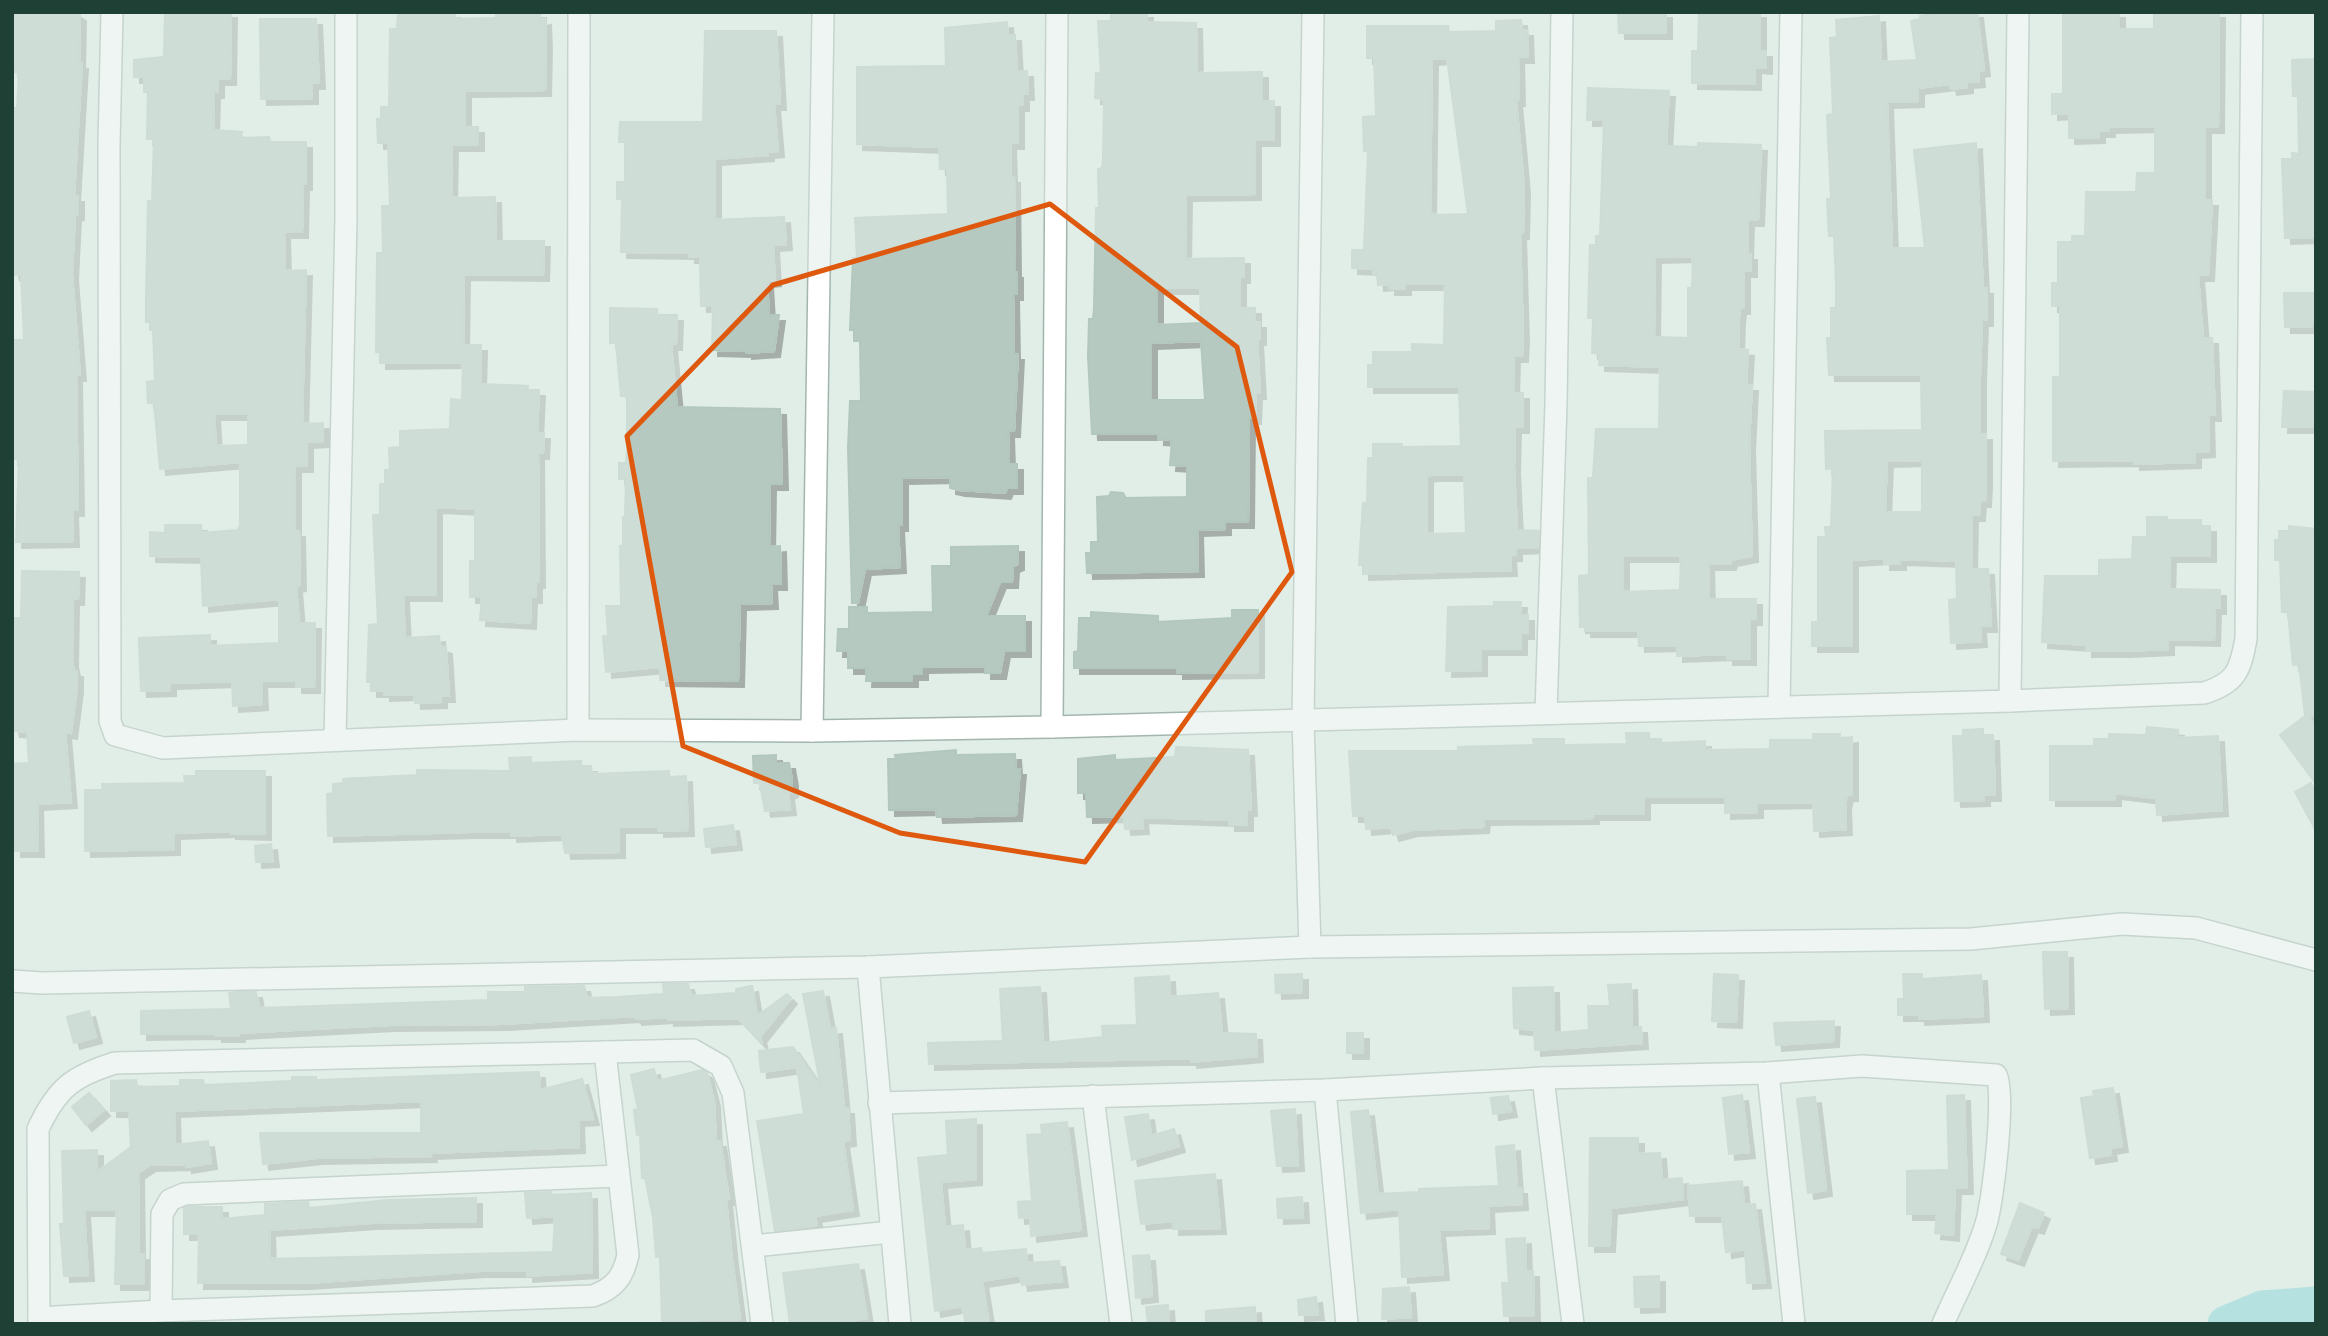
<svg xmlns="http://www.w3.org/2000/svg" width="2328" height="1336" font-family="Cabin,sans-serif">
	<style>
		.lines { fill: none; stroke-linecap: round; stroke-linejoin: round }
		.river { stroke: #82d2d9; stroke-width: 37 }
		.building { fill: #b6c9c0; stroke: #b3c8bd; stroke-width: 2; fill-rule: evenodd; filter: url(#shadow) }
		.minor-casing { stroke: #a3b6ae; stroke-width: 24 }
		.minor { stroke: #fff; stroke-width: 21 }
		.marked { fill: none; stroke: #de580e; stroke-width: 5; stroke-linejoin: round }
	</style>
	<defs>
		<filter id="shadow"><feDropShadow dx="6" dy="6" stdDeviation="0" flood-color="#0004"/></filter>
	</defs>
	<rect width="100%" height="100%" fill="#e1ede7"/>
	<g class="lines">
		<path class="river" d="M2226,1324L2262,1309L2316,1305"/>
	</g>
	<g class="building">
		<path d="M12,12H75L80,15L79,63H82L74,196H78V214L75,215L72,274L80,375H76L78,510H72L73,541L16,542L19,459H12L13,340H24L21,274L14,275L12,265V108H17L19,73L12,72Z"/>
		<path d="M181,12H231L230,79H218V92H214L213,130L242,132L241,138L269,137L270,142H306V184H303L302,232H284L285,271L306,270L302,424L323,423V441L307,442V466H295V531H299L300,585L296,586L299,623H315L314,687H296V681H261L262,704L250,705L233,706L232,681L170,683V690L141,691L139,638L210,635V646L279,643V599L203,606L201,557L150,556V532L165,533V525H201V533L238,530L240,525V462L160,469L154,403H148L147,382L155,381L153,330H150V322H146V299L148,201H152L154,139H147L148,92H144V77H134V60L164,57L165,14ZM214,414H248V445L216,446Z"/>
		<path d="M398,12H455V19L496,18V13L540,12V20L545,19L546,44L545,90L465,91V127H478V145H452L451,198L495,197L496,241H544L543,275L464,274L463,345H481L480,384L528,386L527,390H539L537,433H544L543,453H538L539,582H536V597H531L530,623L480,620L482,597H470V561H475V509L436,507V595H403L405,638L439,636L440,646L446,648L449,696H441V702L415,703L414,694L384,695V691H371V682H367L369,625L378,624L373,515H380V484H385V470H390L389,448L400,447V431L450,429L451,399L462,400L463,362L380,363V352H376L377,253H383L382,206H390L388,143H378L377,119H381V107H389L390,29H397Z"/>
		<path d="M1111,12H1147V22L1196,23L1197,73L1262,72V101H1274V140H1255V194L1186,195L1185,259L1244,258V277H1240V308H1255V322H1260V339H1257L1260,393H1256L1255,418L1249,417L1248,522H1225V529L1197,530L1198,571L1087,573L1086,553H1091V542H1098L1097,497L1109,496L1111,492L1123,493L1126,498L1187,497V466L1170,465L1172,440L1158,439V434H1092L1088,356L1089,319H1093L1094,308L1096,208H1099L1098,169L1102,168L1103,158L1104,99L1095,98L1096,73L1101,74L1098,21H1111ZM1157,288H1200L1201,323L1157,325ZM1201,341L1205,400H1151V343Z"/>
		<path d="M1618,12H1666V33H1619Z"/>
		<path d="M1699,12H1760V51H1766V68L1755,67V84L1692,83V51H1698Z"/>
		<path d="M1939,12H1977L1984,70L1978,71L1979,81L1967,82V87L1951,89L1950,84L1918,88V101L1887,102L1892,248H1925L1914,150L1976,143L1983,288H1987V320H1982L1980,375V434H1986V481L1985,501H1980L1979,515H1972L1971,569H1988L1991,626H1980L1981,641L1951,643L1949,600L1957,599L1956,561L1900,559V564H1884V558L1852,560V646H1812V622H1818V537H1826L1825,527H1831L1833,468L1826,469L1825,431L1922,430L1921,375H1829L1827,338H1831V308H1836V283L1834,236H1829L1827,199H1831L1827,115L1833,114L1830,38L1837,37L1836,20L1879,16L1881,62L1917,60L1911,21L1920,19V16ZM1922,460V512H1885L1887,461Z"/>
		<path d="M2119,12V29H2154V12H2219L2218,127H2205V200H2212L2208,275H2198L2203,338H2212L2215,415H2208L2209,451L2195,452V462L2134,464V460L2053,461V377H2060V306H2052V283H2058V242H2072V236H2085L2086,192H2136L2137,173H2155V126L2109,127V131H2099V137L2069,138V113L2052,114V94H2063V13Z"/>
		<path d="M260,19H316L319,83H312V98L261,99Z"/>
		<path d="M1521,20L1522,30H1527L1528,57H1518L1519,100H1516L1524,187L1523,233H1520L1523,336L1522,356H1514L1513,393H1523V427H1515L1514,466L1517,530L1539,531L1538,547L1516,548V555H1510L1511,570L1363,574V565H1359L1363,503L1367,502L1368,458H1373V444H1402V447L1461,446L1459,387H1368V365H1373V352H1412V344L1444,345L1445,284H1405V289H1389V284L1378,285L1377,274H1374L1373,269L1352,268V250H1364L1368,151H1364L1363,117L1376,116L1374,58H1367V26H1448L1449,32L1496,31V21ZM1447,58L1468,214L1434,215L1430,212L1432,59ZM1431,475H1464L1466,533L1427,534V476Z"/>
		<path d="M1007,22L1008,35H1015L1017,71H1027L1028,94H1023V105H1018V143H1010L1011,177H1014L1015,272H1017V294H1013L1014,354H1018L1014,431H1008L1009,464H1017V488H1007L1005,493L959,490L950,488V477L902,478V525H898L900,567L865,569L858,603H852L848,448L850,401H861L860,341H854V330H850L853,258H857L855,218L948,214L947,169H940L939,147L857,144V67L946,66L945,28Z"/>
		<path d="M705,31H776L780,104H774L778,151L768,152V155L715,159V220L784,217L786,244L773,245L775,280L767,281L769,315H779L774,351L746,353V351L712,350L713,306H701L700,257H689V253L621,252L622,199H617V182H625V142H619L620,122H703Z"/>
		<path d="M2316,59V237L2285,238L2282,159H2292V153L2299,154L2298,96H2293L2292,60Z"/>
		<path d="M1588,88L1669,91L1666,146L1698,147V143L1761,145L1758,220H1748L1747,254H1751V271H1744V308H1740L1739,319L1738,349L1748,350L1746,385H1752L1749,445L1752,556L1731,560L1730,564H1708L1709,599H1756V619H1750V659H1727V654L1677,656V645L1639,646L1638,631H1585V627H1580L1579,576L1589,575L1588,478H1593L1596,429H1659L1660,367L1599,365V354L1592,353L1593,318H1588L1590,245H1596V236H1600L1604,120H1587ZM1693,256L1692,288H1688V338L1654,337L1655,257ZM1623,556H1681L1680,590L1623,592Z"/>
		<path d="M2284,293H2316V322H2312V327H2285Z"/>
		<path d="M610,308L657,309V315H677L676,344H671L677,407L780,409L782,484H770L769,547L780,546L781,584H771L772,603L740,604L738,681L660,680V667L606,672L603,636H608L606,606H621L620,546H623V517H625L626,479H619V463H626L627,449V396H621L616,343H610Z"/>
		<path d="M2284,391L2316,392V427H2282Z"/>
		<path d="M2147,517H2167V520H2201V526H2210V556H2170L2169,589L2220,590V608H2215L2214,640L2168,639V649L2124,651H2086V645L2042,642L2045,576H2099V560L2132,559L2133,537H2147Z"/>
		<path d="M2289,526L2316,529V716H2308L2316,728V784L2280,735L2305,716L2299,664L2293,665L2288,612H2282L2280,560H2275V540H2279V531H2289Z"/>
		<path d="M1018,546V564L1013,566L1012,582H1000L986,616H1025V651H1004L1000,673H985V666L922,667V674H912V681H866L867,668H848V651H837L838,629H849V607H867V613L933,612L932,566H951V547Z"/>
		<path d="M22,571L79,572L78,599H73L72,661L74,671H77V687L71,733L65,732L71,802L37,804L38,851H15L12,764L29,763L27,732L14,731L12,722V618H21Z"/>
		<path d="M1494,602H1521L1520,615H1528V633H1521V649H1481V670L1446,671L1448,607L1494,606Z"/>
		<path d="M1232,610H1258V672L1177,673V668H1074V652L1078,651L1079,618H1091V612L1158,616V622L1232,618Z"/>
		<path d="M2147,727L2178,730V738L2218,736L2222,810L2157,815L2156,798L2115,793V800H2050V746H2094V739H2109V734L2146,735Z"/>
		<path d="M1983,729V735H1993L1995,795H1984V800L1955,801L1953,736H1963V730Z"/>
		<path d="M1626,733H1649V740L1661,739V743L1705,741V750L1770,749V740H1813V734H1840L1839,738L1852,737V795H1847L1845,803L1846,829L1814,831L1813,802L1757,803V812L1725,813V797H1644V814H1593V818L1484,819L1483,827L1412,830L1393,835L1391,827L1366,829L1365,816H1353L1349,751H1458V747L1534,745L1533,739H1564V745L1627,744Z"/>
		<path d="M1176,747L1248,750L1251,810H1247V825H1229V820L1142,817L1143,828L1125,829L1124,816L1087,817L1086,793H1078V759L1115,755V760L1175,757Z"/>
		<path d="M956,750V755L1015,754L1016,769H1020L1016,815L937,817L936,809L889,810L888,759H896L895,755Z"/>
		<path d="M776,755V763H789L792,780V791L788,793L790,809L765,811L760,783H754L753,756Z"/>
		<path d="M531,757V763L581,761V766H591L592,774L669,771V777L686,776L688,830L658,831V827H619V852L565,853L562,834L511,836V832H469L328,836L327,794L333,793V784L343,783V779L417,775V770L510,771L509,758Z"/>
		<path d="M196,771H265V834L230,833V831L174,833V849L85,851V790H103L102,784L185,783L184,776H196Z"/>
		<path d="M2311,783L2316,793V831L2295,792Z"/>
		<path d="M733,825L736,844L706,847L704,829Z"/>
		<path d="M271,844L273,861L256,862L255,846Z"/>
		<path d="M2043,952H2067L2068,1008L2045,1009Z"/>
		<path d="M1302,974V992L1276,993L1275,975Z"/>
		<path d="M1714,974L1738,975L1736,1022L1712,1021Z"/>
		<path d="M1903,974H1922V979L1981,975L1983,1016L1919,1019V1015H1898V999H1904Z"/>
		<path d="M1169,976L1170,997L1218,993L1222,1033L1256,1034L1257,1056L1191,1062V1059H1162L929,1064L928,1043L1003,1041L1000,989L1040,987L1043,1043L1103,1037L1102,1026L1137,1025L1135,978Z"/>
		<path d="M663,984H688L691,996L736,993V989L752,986L757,1016L787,994L791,998L760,1037L762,1044L738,1018L668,1020V1017L636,1019L635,1016L502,1024L389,1025L239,1033V1036H216V1033L141,1034V1011L231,1009L229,993L237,992H256L259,1008L488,1000V992H525V987L584,986L587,998L617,997L664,994Z"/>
		<path d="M1631,984L1632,1027H1641L1642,1043L1535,1050L1534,1030L1514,1028L1513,988L1553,987L1554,1033L1589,1030L1588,1006H1610L1608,985Z"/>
		<path d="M823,991L830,1029L836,1028L844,1108H848L850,1140L843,1141L853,1210L815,1216L817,1225L775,1231L757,1121L804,1114L797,1067L761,1072L759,1051L793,1047L821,1088L803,994Z"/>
		<path d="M89,1011L96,1037L74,1043L67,1017Z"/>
		<path d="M1834,1021L1833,1041L1776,1045L1774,1023Z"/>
		<rect x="1347" y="1033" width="16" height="20"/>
		<path d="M654,1069L657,1081L702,1070L707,1073L714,1101L716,1141H720L729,1199H726L732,1259L740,1319L662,1321L660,1257H656L653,1217L645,1178H642L640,1135H637L634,1110L638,1109L631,1075Z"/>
		<path d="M539,1072L540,1090L582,1079L593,1119L578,1120L579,1147L430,1153L431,1156L317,1158L263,1164L260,1133H421V1101L174,1111L175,1145L208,1141L211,1163L186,1167V1164L150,1165L138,1173L139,1254H144V1284H115L117,1210H84L88,1275L64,1276L60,1224H64L62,1151L97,1150V1172L131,1147L129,1111H111V1081L136,1080L137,1087L180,1086V1080H203L204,1085L292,1081V1077H316V1080Z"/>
		<path d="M2113,1088L2122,1146L2110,1148L2111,1155L2090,1158L2081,1098L2094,1096L2093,1091Z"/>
		<path d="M89,1093L104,1110L86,1125L72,1107Z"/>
		<path d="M1742,1095L1749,1152L1729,1154L1723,1098Z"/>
		<path d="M1964,1095L1967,1188H1955L1953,1235L1935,1233L1937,1214H1907V1171L1949,1170L1947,1096Z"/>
		<path d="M1508,1096L1511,1111L1493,1114L1491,1098Z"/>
		<path d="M1815,1097L1826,1190L1808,1193L1797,1099Z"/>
		<path d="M1295,1109L1298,1165L1277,1166L1271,1111Z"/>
		<path d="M1368,1110L1378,1194L1419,1192V1189L1499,1186L1496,1147L1514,1145L1517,1188H1521L1522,1204L1488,1206L1489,1228L1439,1230L1443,1274L1402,1277L1399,1209L1361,1213L1351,1112Z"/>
		<path d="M1148,1114L1151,1136L1174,1129L1179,1146L1132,1160L1125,1117Z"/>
		<path d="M976,1119V1179L941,1182L945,1227L963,1225L965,1250L981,1248L982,1253L1026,1249L1027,1263L1059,1261L1062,1281L1022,1285L1020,1275L982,1281L989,1324H966L962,1306L935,1311L918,1158L948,1155L946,1121Z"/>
		<path d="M1067,1122L1081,1230L1031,1236L1030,1217L1019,1218L1018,1202L1032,1201L1027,1135L1042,1134L1041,1125Z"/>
		<path d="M1590,1138H1638V1154L1660,1153L1662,1180L1682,1178L1683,1199L1611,1208L1609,1246H1589Z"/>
		<path d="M1215,1174L1220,1228L1173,1229V1221L1141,1224L1135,1181Z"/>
		<path d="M1742,1181L1744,1205L1755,1204L1765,1282L1747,1283L1745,1249L1726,1252L1722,1216H1690L1688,1186Z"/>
		<path d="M551,1192V1195L591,1193L592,1272L527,1276V1271H480L305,1283H198L199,1234H184V1208L187,1207H222V1219L265,1215V1204L308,1202L309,1208L387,1200L476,1198V1221L371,1223L269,1230L270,1259L553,1252L555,1216L527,1218L525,1193Z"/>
		<path d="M1302,1197L1303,1217L1278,1218L1277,1199Z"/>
		<path d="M2020,1203L2044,1213L2038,1228L2032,1226L2018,1260L2001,1254Z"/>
		<path d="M1525,1238L1526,1271H1533L1534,1315L1504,1316L1502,1283H1509L1506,1239Z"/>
		<path d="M1149,1255L1152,1296L1136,1298L1133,1256Z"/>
		<path d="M858,1264L867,1318L835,1324H790L783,1273Z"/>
		<path d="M1659,1276V1306L1635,1307L1634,1277Z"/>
		<path d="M1409,1287L1411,1317L1382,1319L1383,1289Z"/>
		<path d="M1316,1297L1318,1314L1299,1315L1298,1300Z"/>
		<path d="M1168,1305L1169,1321L1148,1323L1146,1307Z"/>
		<path d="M1255,1307L1256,1324H1206V1311Z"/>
	</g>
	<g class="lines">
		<defs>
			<g id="minor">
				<path d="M112,12L109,144L110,721L115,735L163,748L578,730L812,731L1052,727L2010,701L2204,693C2236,683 2240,671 2246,639L2252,12"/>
				<path d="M2010,701L2018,12"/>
				<path d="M1779,707L1791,12"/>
				<path d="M1546,713L1556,403L1562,12"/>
				<path d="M1052,727L1057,12"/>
				<path d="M578,730L579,12"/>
				<path d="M812,731L823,12"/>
				<path d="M335,739L346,218V12"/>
				<path d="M1310,947L1303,720L1313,12"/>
				<path d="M868,967L900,1324"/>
				<path d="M12,981L42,983L868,967L1310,947L1971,939L2122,924L2196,928L2316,960"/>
				<path d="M605,1052L628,1255C623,1277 615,1288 593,1296L161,1311L162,1214L170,1200L184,1194L618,1176"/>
				<path d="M1768,1073L1794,1324"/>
				<path d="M1543,1078L1573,1324"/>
				<path d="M1325,1090L1347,1324"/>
				<path d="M1093,1096L1121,1324"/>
				<path d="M879,1103L1325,1090L1543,1078L1768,1073L1862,1066L1996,1075C2006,1091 1993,1202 1986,1224C1976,1258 1957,1291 1943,1324"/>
				<path d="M753,1246L891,1232"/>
				<path d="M39,1318L161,1311"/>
				<path d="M39,1324L38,1129C57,1088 73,1076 115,1063L693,1050L721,1066L733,1093L762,1324"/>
			</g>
		</defs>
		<use href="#minor" class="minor-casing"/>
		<use href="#minor" class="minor"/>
	</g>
	<path d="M0 0H2328V1336H0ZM1050,204L1237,347L1292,572L1085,862L900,833L683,746L627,436L773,285Z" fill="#e1ede7" fill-opacity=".55" fill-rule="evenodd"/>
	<path class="marked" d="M1050,204L1237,347L1292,572L1085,862L900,833L683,746L627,436L773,285Z"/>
	<rect width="2328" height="1336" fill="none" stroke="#1f4135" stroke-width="28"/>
</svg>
